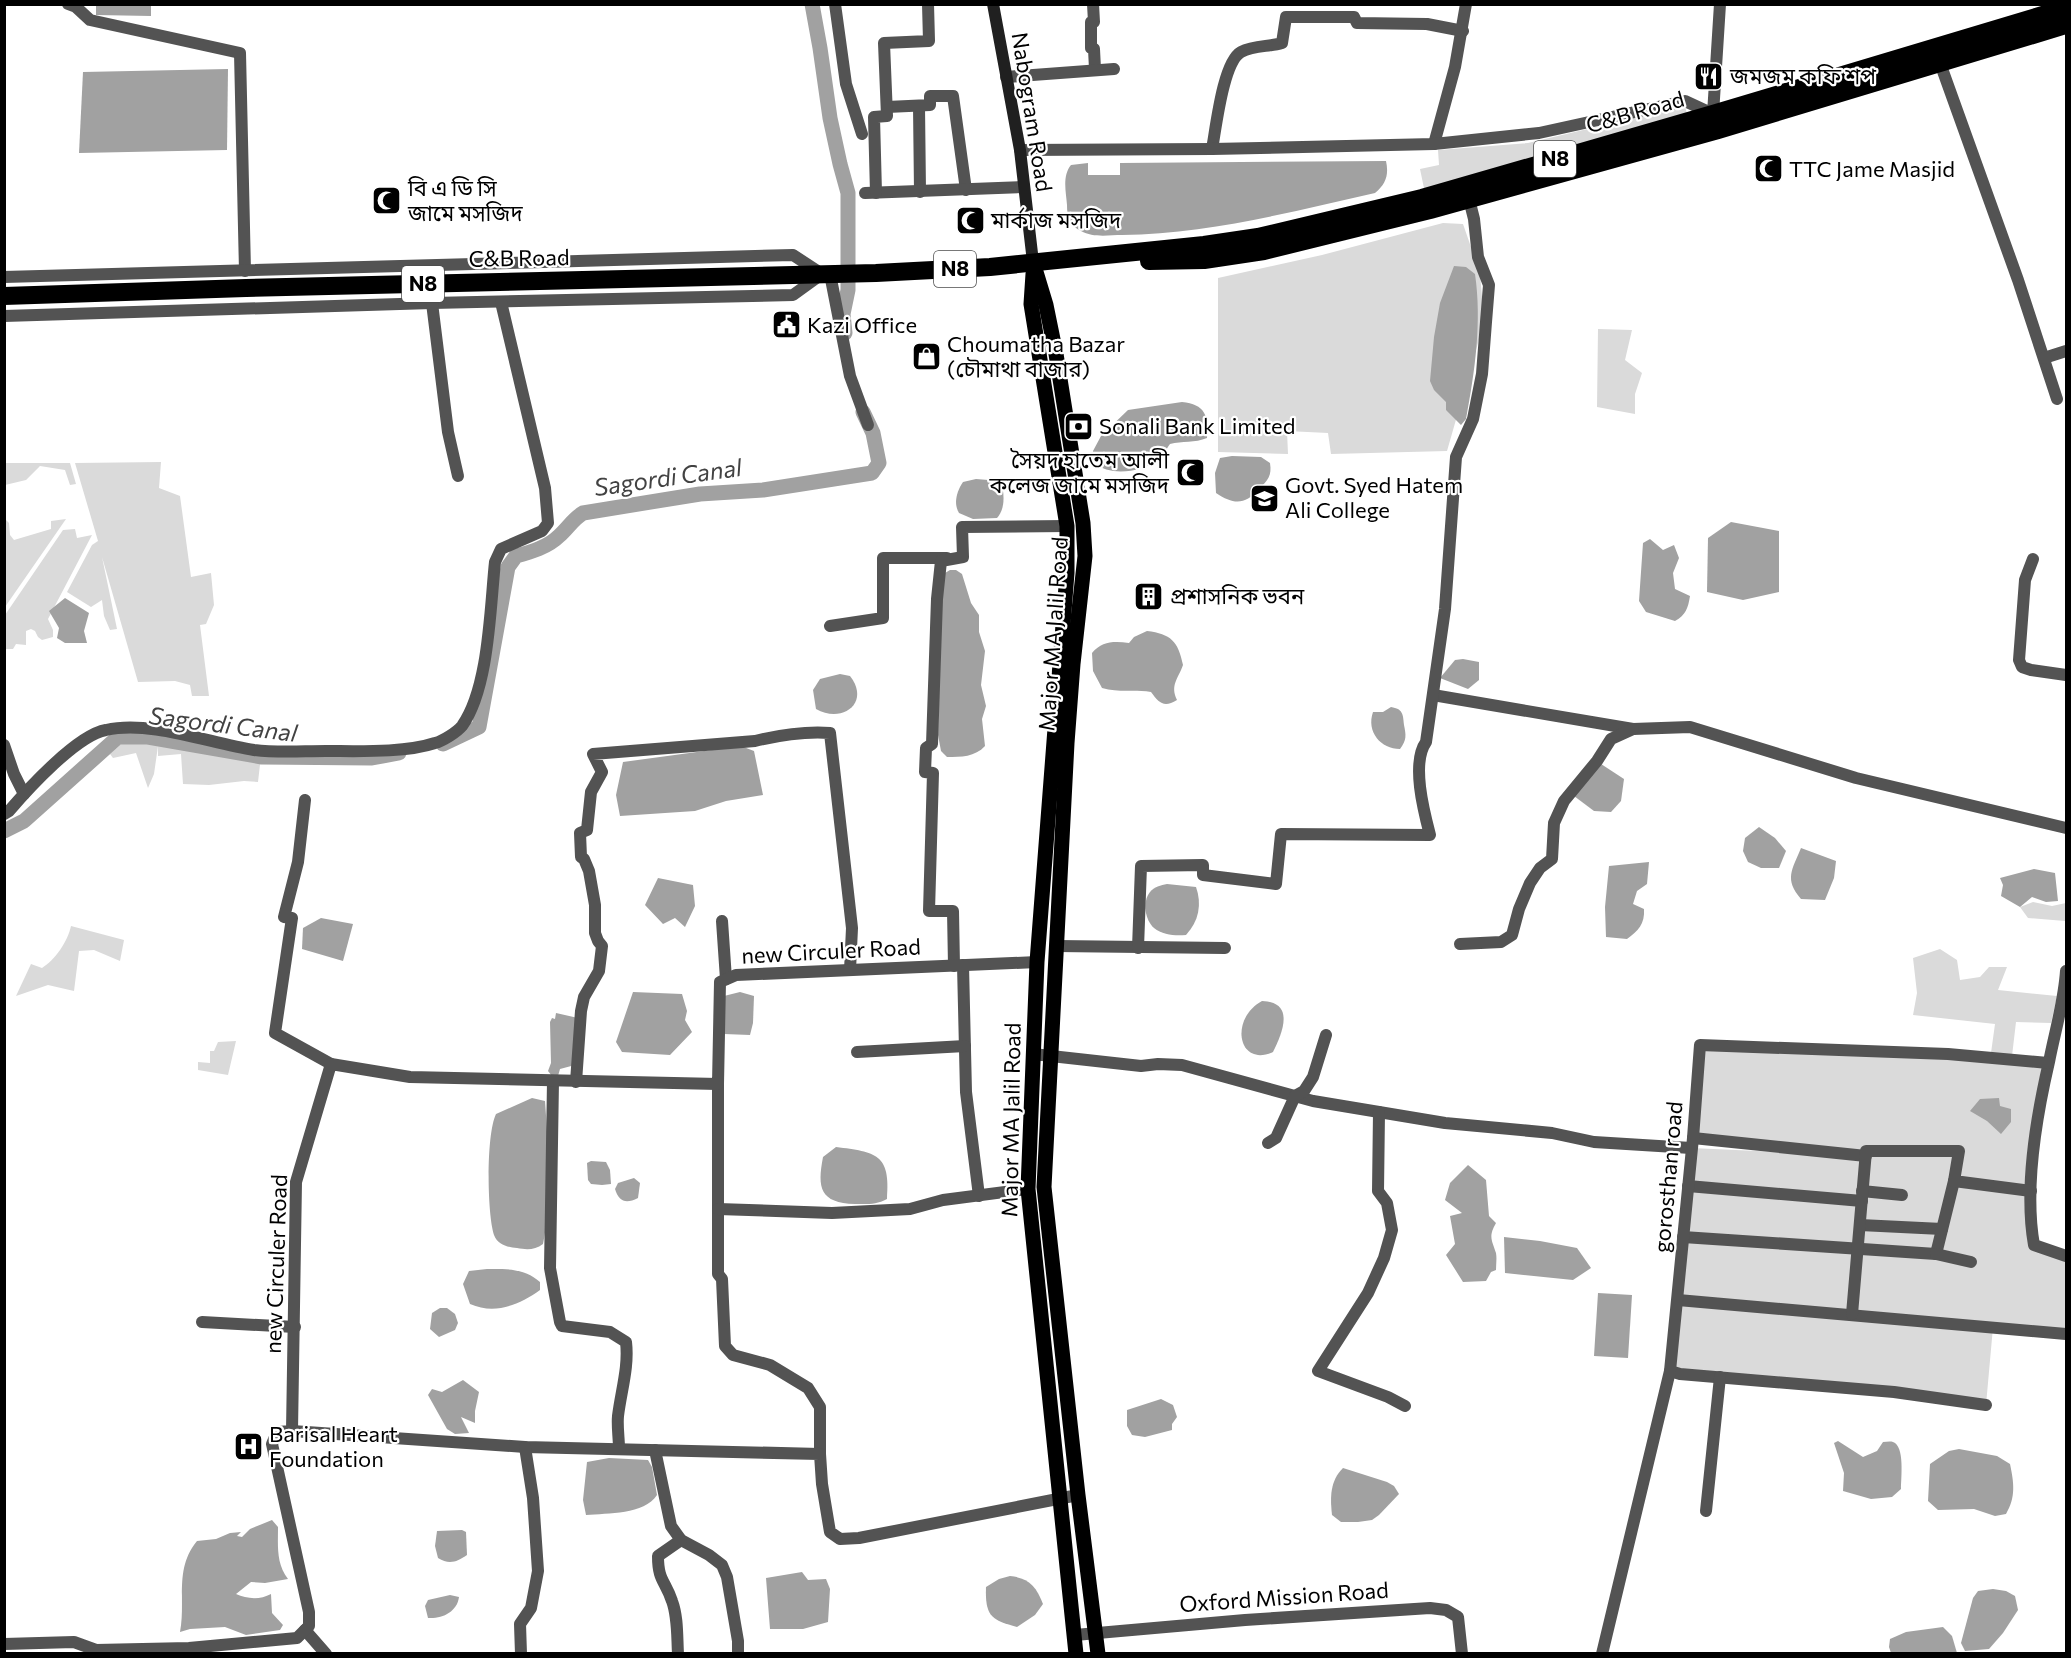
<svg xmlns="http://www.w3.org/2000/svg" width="2071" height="1658" font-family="Commissioner,'Noto Sans Bengali',sans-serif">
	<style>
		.green { fill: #dadada }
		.water { fill: #a1a1a1 }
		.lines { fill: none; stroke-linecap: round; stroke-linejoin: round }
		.canal { stroke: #a1a1a1; stroke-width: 15 }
		.street { stroke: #535353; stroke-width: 12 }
		.secondary { stroke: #202020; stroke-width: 12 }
		.primary { stroke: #000; stroke-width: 15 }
		.highway { stroke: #000; stroke-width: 18 }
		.labels { text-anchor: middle; stroke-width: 4.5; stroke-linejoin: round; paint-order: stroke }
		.shield { fill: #fff; stroke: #4c4c4c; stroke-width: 1.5 }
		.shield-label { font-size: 21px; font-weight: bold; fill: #000 }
		.poi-label { font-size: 22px; fill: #000; stroke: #fff; text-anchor: start }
		.street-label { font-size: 22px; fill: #000; stroke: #fff }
		.water-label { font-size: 24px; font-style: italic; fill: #424242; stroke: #fff }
	</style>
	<rect width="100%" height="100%" fill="#fff"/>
	<g class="green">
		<path d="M1685,106L1689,122L1425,193L1420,169L1439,165L1438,150L1528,143Z"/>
		<path d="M1443,223L1463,224L1480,273L1484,322L1447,451L1331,454L1328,433L1287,431L1288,454L1218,452V278L1322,255Z"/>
		<path d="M1598,329L1632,330L1625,360L1642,373L1635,394V414L1597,407Z"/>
		<path d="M161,462L159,488L180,496L191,577L211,573L214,605L206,624L200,625L209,696H192L190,685L175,681L138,682L102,557L117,629L110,630L104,616L102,600L91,607L67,592L92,545L98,541L75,463Z"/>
		<path d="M4,463H70L76,484L70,485L65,470L40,466L26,480L5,485Z"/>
		<path d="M5,519L9,523L10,535L14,540L51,529V521L66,519L5,607Z"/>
		<path d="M75,529L77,538L92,535L48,619L53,630V637L42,640L38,637L35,631L31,629L26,631V645L16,644L13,649H5V615L63,530Z"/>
		<path d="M128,738H158L261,756L258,782L244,781L209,785L183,784L181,754L158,756V746L154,774L148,788L136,753L113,758L110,754Z"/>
		<path d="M2033,902L2052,906L2066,903L2065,921L2028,918L2020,907Z"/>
		<path d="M71,926L124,940L120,961L94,950L79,951L74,991L48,985L16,996L31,964L42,968C55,960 68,941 71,926Z"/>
		<path d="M1940,949L1957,960L1960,980L1980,977L1989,967H2007L1998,990L2057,996L2051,1023L2016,1022L2012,1056L1991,1053L1995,1024L1913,1015L1917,993L1913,958Z"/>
		<path d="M236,1041L228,1075L198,1070V1062L210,1063V1051H214L218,1042Z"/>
		<path d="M1700,1045L2048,1063L2031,1191L2034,1245L2066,1256V1334L1993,1327L1986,1405L1670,1371L1691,1148L1851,1155L1693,1138Z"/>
	</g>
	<g class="water">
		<path d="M96,5H151V16L96,15Z"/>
		<path d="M228,69L227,150L79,153L83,72Z"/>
		<path d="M1386,161C1389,175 1386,184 1375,193C1291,212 1208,234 1122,235C1109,235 1093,238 1081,231C1069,225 1067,217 1067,205C1066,192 1062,176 1071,165L1088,163V175H1120V163Z"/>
		<path d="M1454,266L1466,267L1475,274C1482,322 1475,371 1466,419L1461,425L1446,410V402L1434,390L1430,381L1434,337L1440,303Z"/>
		<path d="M1182,402C1205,404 1209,416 1207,438C1195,443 1182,441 1170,444C1166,449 1163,457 1158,460C1141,472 1111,477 1094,463L1093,451L1101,436L1128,410Z"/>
		<path d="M1232,456L1261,457L1270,463C1272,476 1268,480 1259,489C1245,505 1234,505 1216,493L1215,473L1220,458Z"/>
		<path d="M976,479L1001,481C1004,492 1006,508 997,518L973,519L959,513C953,503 957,491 963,482Z"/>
		<path d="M1731,522L1779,531V592L1743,600L1707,592L1708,538Z"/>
		<path d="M1650,539L1663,550L1674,545L1679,558L1673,573L1675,589L1690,596C1688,608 1686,615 1675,621L1646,612L1639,601L1643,543Z"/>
		<path d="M950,570H956L962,574L971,603L979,615V632L985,651L981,685L986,706L982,719L985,746C975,757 961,757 947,757L941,751L938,735L940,609L945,573Z"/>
		<path d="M65,598L89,613L84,631L87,643H65L57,638L59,628L49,611Z"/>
		<path d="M1147,631C1171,634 1178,641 1183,665C1178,679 1170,685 1177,700C1164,708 1159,703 1151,692C1134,689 1119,693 1102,688L1093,671L1092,653C1102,641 1114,641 1129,643L1134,637Z"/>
		<path d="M1463,659L1479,662V680L1468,689L1440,678L1455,660Z"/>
		<path d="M840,674L850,676C871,703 842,724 816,709L813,690L820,679Z"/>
		<path d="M1391,707C1403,709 1403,714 1404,725C1406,735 1407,740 1400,749C1381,749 1366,732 1373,712H1383Z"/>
		<path d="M741,746L754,751L763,795L726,801L695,811L620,816L616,795L623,762Z"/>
		<path d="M1601,764L1624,779L1621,801L1611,812L1594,811L1574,796Z"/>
		<path d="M1759,827L1775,838L1786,851L1779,868H1761L1748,862L1743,851L1745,838Z"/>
		<path d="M1801,848L1836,861L1834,878L1825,900L1801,899C1784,879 1792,870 1801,848Z"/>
		<path d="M1649,862L1647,884L1637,891L1633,904L1644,909C1645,924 1638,931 1627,939L1606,937L1605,907L1609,866Z"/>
		<path d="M2034,869L2055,873L2058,901L2046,902L2032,897L2020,907L2001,896L2003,885L2000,878Z"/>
		<path d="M658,878L693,885L695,906L685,927L675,918L663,924L645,905Z"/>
		<path d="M1167,884L1196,887C1202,904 1199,921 1186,935C1175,936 1163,935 1154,928C1145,920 1142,902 1150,892C1154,887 1161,885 1167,884Z"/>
		<path d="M321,918L353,924L343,961L302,949L303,928Z"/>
		<path d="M633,992L682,994L687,1011L685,1020L692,1032L670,1055L622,1052L616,1042Z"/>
		<path d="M740,992L754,996L753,1023L750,1035L724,1034V996Z"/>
		<path d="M1262,1001C1295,1002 1283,1032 1273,1052C1238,1068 1229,1019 1262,1001Z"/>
		<path d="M556,1013L578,1018L575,1065L560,1069L558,1076H552L548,1071L551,1063L550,1022L552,1018L555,1019Z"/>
		<path d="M532,1098L545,1101C548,1143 552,1202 543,1244C535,1250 527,1250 517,1248C507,1247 498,1245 494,1235C487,1213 486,1135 496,1114Z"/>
		<path d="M1999,1098L2000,1106L2011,1109V1122L2001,1134L1987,1121L1970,1111L1980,1099Z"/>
		<path d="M836,1147C876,1152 891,1154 887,1199C876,1205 867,1204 855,1204C820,1203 817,1188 823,1157Z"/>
		<path d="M591,1161L606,1162L610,1170L611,1184L602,1185L591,1184L588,1180L587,1163Z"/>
		<path d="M1468,1165L1486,1180L1489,1216L1496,1223C1488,1237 1492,1240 1496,1253C1497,1259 1496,1264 1496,1270L1491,1272L1486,1281L1463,1282L1446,1255L1455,1244L1450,1216L1462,1213L1445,1200L1450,1183Z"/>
		<path d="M634,1178L640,1183L638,1198C626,1204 619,1202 615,1189L618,1183Z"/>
		<path d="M1504,1237L1540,1241L1577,1248L1591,1268L1573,1280L1505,1273Z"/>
		<path d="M487,1269C507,1269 524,1268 540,1282V1290C519,1305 495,1315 470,1304L463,1284L469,1271Z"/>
		<path d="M1598,1293L1632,1295L1628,1358L1594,1356Z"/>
		<path d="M440,1308H447L455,1314L458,1323L455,1330L439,1337L430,1329L432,1313Z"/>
		<path d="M463,1380L479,1392L475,1411V1423L461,1417L469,1433L455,1434L447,1429L428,1395L432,1389L442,1392Z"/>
		<path d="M1161,1399L1173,1405L1177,1417L1172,1424V1430L1145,1437L1132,1435L1127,1426V1410Z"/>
		<path d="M1838,1441L1863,1457L1877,1451L1883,1442C1886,1442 1890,1441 1893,1442C1905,1446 1901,1478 1901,1489L1892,1497L1871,1499L1843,1491L1844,1473L1834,1443Z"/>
		<path d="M1959,1449L1997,1456L2010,1464C2014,1483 2016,1497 2006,1514L1995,1516L1974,1509L1938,1510L1928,1501L1930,1464L1949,1451Z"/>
		<path d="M609,1458L648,1460L652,1467L657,1495C644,1515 608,1513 586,1515L583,1500L587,1462Z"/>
		<path d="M1343,1468L1387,1482L1394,1486L1399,1494L1379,1515L1372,1520L1358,1522H1341L1332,1515C1330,1497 1330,1481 1343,1468Z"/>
		<path d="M272,1520L278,1527C278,1546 276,1563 288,1579L265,1583L251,1582L236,1594C247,1599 260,1600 271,1594L272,1613L283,1625L280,1630L246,1635L225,1627L190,1629L180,1632C186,1600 174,1569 197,1541L216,1539L230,1533L241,1532L237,1536L242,1537L250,1529Z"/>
		<path d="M462,1530L466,1532L467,1555C457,1562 449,1565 438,1558L435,1546L437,1531Z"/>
		<path d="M802,1572L808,1580L826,1579L830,1589L828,1622L803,1629H770L766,1578Z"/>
		<path d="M1010,1576C1029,1578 1036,1586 1043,1604L1035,1615L1017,1627C991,1620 985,1616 986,1587L999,1579Z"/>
		<path d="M1993,1589L2006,1591L2015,1596L2018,1610L2003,1633L1989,1649L1965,1651L1961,1643L1973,1598L1978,1591Z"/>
		<path d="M450,1595L459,1597C457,1612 442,1619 428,1618L425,1606L428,1600Z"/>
		<path d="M1943,1627L1952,1636L1957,1653H1891L1889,1647L1890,1639L1906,1632Z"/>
	</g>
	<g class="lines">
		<g class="canal">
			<path d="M812,4L820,48L830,118L840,164L848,193V290L843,314L845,333"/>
			<path d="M443,744L479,727L508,567L516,556C531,552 548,547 559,536C568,528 573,519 583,513L700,494L763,490L872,473L879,463L873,433L863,412"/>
			<path d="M4,831L24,821L118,737H148L262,757L372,758L399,753"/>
		</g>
		<g class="street">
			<path d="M68,4L76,7L90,20L240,53L245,271"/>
			<path d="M835,4L846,84L862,134"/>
			<path d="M1093,4L1094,22H1091V48L1094,49L1095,69"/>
			<path d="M1940,63L2018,280L2057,399"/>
			<path d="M1006,77L1114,69"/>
			<path d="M919,106L920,192"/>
			<path d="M887,107L930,105V96H953L966,190"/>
			<path d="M1434,144L1455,67L1466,4"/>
			<path d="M1212,149C1216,128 1223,62 1241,52C1254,45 1269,47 1282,43L1286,17H1354L1357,23L1427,24L1463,31"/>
			<path d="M1020,150L1212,149L1434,144L1539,133L1685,101L1713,114L1720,4"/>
			<path d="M865,193L1024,187"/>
			<path d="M876,193L874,117L887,116L884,43L929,41L928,4"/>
			<path d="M830,274L850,376L868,425"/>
			<path d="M4,277L793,255L822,274L793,295L432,303L4,316"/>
			<path d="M432,303L448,432L458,476"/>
			<path d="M2044,358L2066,351"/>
			<path d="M2033,559L2025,580L2019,660L2022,667L2031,670L2066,675"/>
			<path d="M830,626L883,618V558H947"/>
			<path d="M1433,695L1633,729L1690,727L1856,778L2066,828"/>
			<path d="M4,745L14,774L24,794"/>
			<path d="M305,800L298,862L284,917L292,918L275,1033L331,1064"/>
			<path d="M4,814L9,811C28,789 77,735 106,730C150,720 209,743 254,750C278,753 302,751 326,751C358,751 405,753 435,743C443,741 457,732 462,726C489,688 490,609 495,562L501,549L542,531L548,523L545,488L501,302"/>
			<path d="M722,921L726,979"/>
			<path d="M1460,944L1501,942L1512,935L1519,909L1530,883L1540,868L1552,859L1554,823L1564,801L1597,761L1611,739L1633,729"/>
			<path d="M1057,946L1225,948"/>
			<path d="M1138,948L1141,866L1203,865V875L1276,884L1281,834L1430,835C1424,812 1411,763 1426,742L1445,609L1456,457L1473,419L1482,374L1486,322L1489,285L1478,257L1474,219L1469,199"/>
			<path d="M963,965L966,1092L979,1196"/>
			<path d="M954,966L953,911H929L933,773L925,772L926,748L932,744L937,599L941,561L963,557L962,527L1067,526"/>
			<path d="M2066,971C2064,1002 2055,1031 2049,1062C2036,1118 2024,1189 2034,1245L2066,1256"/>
			<path d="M857,1052L965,1046"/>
			<path d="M1033,1054L1141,1066L1158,1064L1182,1065L1313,1101L1445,1123L1552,1133L1594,1142L1691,1148"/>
			<path d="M553,1081L550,1268L560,1322L562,1326L610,1332L626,1342C629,1367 621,1391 618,1416C617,1427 619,1438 619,1449"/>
			<path d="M576,1082L581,1011L584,997L599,971L602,946L598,941L595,933V905L589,871L584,859L581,857L580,833L587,830L591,792L602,772L593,754L755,741C780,735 804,731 830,733L852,928L850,970"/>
			<path d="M718,1084V1274L722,1279L725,1346L733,1355L770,1365L808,1388L820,1407V1454"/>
			<path d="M1379,1112L1378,1191L1387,1203L1392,1230L1384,1258L1368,1293L1318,1371L1388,1397L1405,1406"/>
			<path d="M1693,1138L1866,1156"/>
			<path d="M1268,1143L1276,1138L1295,1096L1304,1091L1313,1077L1326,1035"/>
			<path d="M1688,1186L1862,1201"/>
			<path d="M1862,1191L1902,1195"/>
			<path d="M718,1209L832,1213L910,1209L943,1200L1028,1189"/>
			<path d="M1860,1225L1942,1229"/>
			<path d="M1683,1237L1936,1254L1954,1181"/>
			<path d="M1936,1254L1971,1262"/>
			<path d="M1678,1300L2066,1334"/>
			<path d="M1852,1314L1866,1151H1959L1954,1181L2031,1191"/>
			<path d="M202,1322L295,1327"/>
			<path d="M1670,1371L1680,1374L1894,1392L1986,1405"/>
			<path d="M292,1431L525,1447L820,1454L822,1484L830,1532L840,1539L859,1538L1078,1495"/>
			<path d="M655,1450L671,1526L681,1540L709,1555L722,1565L727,1577L738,1641V1654"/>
			<path d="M1706,1511L1720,1377"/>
			<path d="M305,1630L326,1654"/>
			<path d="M1075,1635L1245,1620L1430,1608L1446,1610L1458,1617L1462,1654"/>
			<path d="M4,1644L74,1642L96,1650L189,1648L297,1638L309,1626V1612L272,1444L277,1432L292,1431L296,1182L331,1064L410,1077L718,1084L720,982L736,975L1037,962"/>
			<path d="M521,1654L520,1624L531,1608L538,1571L533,1498L525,1447"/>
			<path d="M678,1654C677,1637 678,1617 672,1601C665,1580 658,1581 658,1556L681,1540"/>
			<path d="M1602,1654L1670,1371L1693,1138L1700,1045L1948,1054L2048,1063"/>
		</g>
		<path class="secondary" d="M993,4L1020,150L1033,262"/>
		<g class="primary">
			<path d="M1033,262L1046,305L1056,354L1083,523L1085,556L1073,664L1067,743L1044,1187L1078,1495L1098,1654"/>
			<path d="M1033,274L1031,304L1067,526V573L1037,962L1028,1189L1076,1654"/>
		</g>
		<g class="highway">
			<path d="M1149,261L1204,260L1264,251L1430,210L1718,130L2066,25"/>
			<path d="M4,296L246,288L876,273L990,267L1204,245L1258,237L1422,198L1713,114L2066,8"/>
		</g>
	</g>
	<defs>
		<symbol id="restaurant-square" viewBox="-11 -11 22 22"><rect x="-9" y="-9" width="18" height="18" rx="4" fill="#000" stroke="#fff"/><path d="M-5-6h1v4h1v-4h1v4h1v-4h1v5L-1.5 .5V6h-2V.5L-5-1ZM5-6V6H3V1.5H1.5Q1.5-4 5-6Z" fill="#fff"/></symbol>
		<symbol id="mosque-square" viewBox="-11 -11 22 22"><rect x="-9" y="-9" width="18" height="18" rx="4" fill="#000" stroke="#fff"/><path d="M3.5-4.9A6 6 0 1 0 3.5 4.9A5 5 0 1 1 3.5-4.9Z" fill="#fff"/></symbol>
		<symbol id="civic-square" viewBox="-11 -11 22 22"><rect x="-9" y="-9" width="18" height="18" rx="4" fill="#000" stroke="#fff"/><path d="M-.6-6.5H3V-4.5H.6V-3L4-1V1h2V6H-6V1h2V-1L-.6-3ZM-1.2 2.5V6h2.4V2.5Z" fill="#fff"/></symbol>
		<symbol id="shop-square" viewBox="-11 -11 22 22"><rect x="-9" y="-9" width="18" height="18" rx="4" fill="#000" stroke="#fff"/><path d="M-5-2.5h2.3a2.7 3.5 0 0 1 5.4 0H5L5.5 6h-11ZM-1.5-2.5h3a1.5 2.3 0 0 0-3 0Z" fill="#fff"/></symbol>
		<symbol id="bank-square" viewBox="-11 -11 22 22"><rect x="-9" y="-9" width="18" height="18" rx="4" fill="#000" stroke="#fff"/><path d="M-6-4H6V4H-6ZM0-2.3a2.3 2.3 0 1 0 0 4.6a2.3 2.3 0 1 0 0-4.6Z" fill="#fff"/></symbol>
		<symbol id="university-square" viewBox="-11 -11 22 22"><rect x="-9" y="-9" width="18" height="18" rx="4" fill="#000" stroke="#fff"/><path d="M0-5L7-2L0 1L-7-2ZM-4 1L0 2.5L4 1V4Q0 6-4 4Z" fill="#fff"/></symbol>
		<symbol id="building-square" viewBox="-11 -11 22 22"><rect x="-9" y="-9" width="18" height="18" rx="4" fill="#000" stroke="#fff"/><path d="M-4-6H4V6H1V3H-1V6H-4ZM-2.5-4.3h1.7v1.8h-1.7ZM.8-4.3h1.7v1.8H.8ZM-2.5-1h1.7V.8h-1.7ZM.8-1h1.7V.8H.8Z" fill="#fff"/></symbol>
		<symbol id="hospital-square" viewBox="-11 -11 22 22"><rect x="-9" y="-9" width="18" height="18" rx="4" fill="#000" stroke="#fff"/><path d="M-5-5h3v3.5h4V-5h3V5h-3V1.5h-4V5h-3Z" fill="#fff"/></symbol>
	</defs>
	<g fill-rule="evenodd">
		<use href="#restaurant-square" x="1692" y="60" width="33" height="33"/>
		<use href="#mosque-square" x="1752" y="152" width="33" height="33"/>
		<use href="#mosque-square" x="370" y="184" width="33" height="33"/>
		<use href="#mosque-square" x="954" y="204" width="33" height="33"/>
		<use href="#civic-square" x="770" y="308" width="33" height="33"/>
		<use href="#shop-square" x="910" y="340" width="33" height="33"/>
		<use href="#bank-square" x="1062" y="410" width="33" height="33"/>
		<use href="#mosque-square" x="1174" y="456" width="33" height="33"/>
		<use href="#university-square" x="1248" y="482" width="33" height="33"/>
		<use href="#building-square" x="1132" y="580" width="33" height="33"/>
		<use href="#hospital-square" x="232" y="1430" width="33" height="33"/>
	</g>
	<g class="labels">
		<g class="shield">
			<rect x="1534" y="141" width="42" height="36" rx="4.5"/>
			<rect x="934" y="251" width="42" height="36" rx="4.5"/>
			<rect x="402" y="266" width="42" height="36" rx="4.5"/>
		</g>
		<g class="shield-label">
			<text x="1555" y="166">N8</text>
			<text x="955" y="276">N8</text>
			<text x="423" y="291">N8</text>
		</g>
		<g class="poi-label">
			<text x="1730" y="84">জমজম কফি শপ</text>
			<text x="1789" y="177">TTC Jame Masjid</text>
			<text x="408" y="196">বি এ ডি সি<tspan x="408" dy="25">জামে মসজিদ</tspan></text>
			<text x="991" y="228">মার্কাজ মসজিদ</text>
			<text x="807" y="333">Kazi Office</text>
			<text x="947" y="352">Choumatha Bazar<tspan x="947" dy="25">(চৌমাথা বাজার)</tspan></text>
			<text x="1099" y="434">Sonali Bank Limited</text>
			<text x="1169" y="468" text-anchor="end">সৈয়দ হাতেম আলী<tspan x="1169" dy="25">কলেজ জামে মসজিদ</tspan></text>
			<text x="1285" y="493">Govt. Syed Hatem<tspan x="1285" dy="25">Ali College</tspan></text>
			<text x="1170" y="604">প্রশাসনিক ভবন</text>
			<text x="269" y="1442">Barisal Heart<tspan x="269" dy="25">Foundation</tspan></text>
		</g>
		<g class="street-label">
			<text transform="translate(1032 112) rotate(81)" y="8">Nabogram Road</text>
			<text transform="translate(1635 112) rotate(-16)" y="8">C&amp;B Road</text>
			<text transform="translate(519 258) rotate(-1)" y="8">C&amp;B Road</text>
			<text transform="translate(1053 634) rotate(-86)" y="8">Major MA Jalil Road</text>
			<text transform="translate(831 951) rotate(-3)" y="8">new Circuler Road</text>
			<text transform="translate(1011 1120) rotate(-89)" y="8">Major MA Jalil Road</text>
			<text transform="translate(1668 1177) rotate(-85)" y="8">gorosthan road</text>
			<text transform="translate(276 1264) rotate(-88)" y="8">new Circuler Road</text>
			<text transform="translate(1284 1597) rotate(-4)" y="8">Oxford Mission Road</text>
		</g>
		<g class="water-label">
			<text transform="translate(668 478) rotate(-8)" y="8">Sagordi Canal</text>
			<text transform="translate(223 725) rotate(7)" y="8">Sagordi Canal</text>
		</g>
	</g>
	<rect width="2071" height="1658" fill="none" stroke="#000000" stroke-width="12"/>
</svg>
